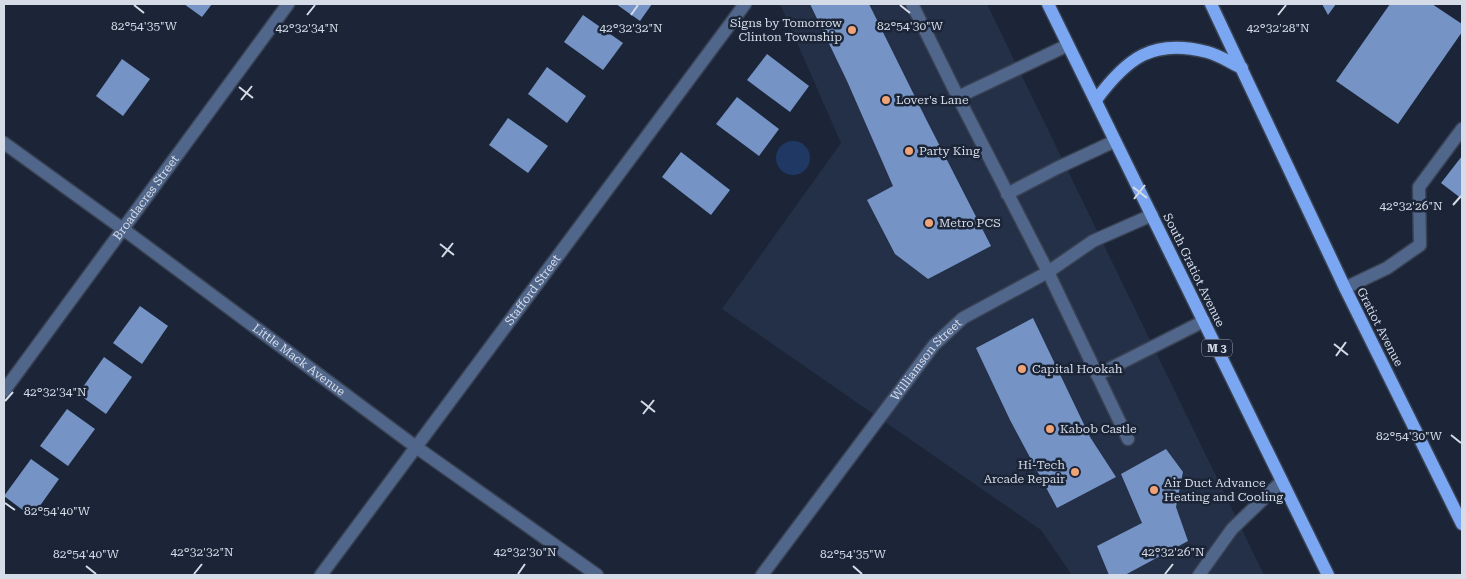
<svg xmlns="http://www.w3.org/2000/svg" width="1466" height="579" font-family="'Roboto Serif',serif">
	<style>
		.built { fill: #243047 }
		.water { fill: #203964 }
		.building { fill: #7693c5 }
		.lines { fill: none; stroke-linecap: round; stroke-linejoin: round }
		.minor-casing { stroke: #394253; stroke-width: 15 }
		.major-casing { stroke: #394253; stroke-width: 15 }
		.minor { stroke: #51668b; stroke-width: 12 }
		.major { stroke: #7aa6f2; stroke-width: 12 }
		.ticks { fill: none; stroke: #d5dce8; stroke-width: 2 }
		.poi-dot { fill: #efa376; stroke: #1b2537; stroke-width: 2 }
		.labels { text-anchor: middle; stroke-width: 5; stroke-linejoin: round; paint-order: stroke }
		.shield { fill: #1b2537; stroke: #9da5b3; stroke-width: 1 }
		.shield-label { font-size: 11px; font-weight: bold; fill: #d5dce8 }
		.poi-label { font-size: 12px; fill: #d5dce8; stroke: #1b2537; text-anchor: start }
		.street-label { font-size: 12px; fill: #d5dce8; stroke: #1b2537 }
		.ticks-label { font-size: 12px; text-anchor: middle; fill: #d5dce8; stroke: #1b2537; stroke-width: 5; stroke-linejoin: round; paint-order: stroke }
	</style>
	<rect width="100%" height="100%" fill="#1b2537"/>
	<path class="built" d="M780,4H987L1264,575H1072L1041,530L722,309L841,143Z"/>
	<circle class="water" cx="793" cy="158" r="17"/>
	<g class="building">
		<path d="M184,4H212L202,17Z"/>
		<path d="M616,4H652L640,21Z"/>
		<path d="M810,4H869L926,119L991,246L928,279L895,254L867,200L893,186L847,81Z"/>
		<path d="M1322,4H1336L1328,15Z"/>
		<path d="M1390,4H1432L1462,24V32L1398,124L1336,81Z"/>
		<path d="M583,15L623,43L603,70L564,42Z"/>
		<path d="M767,54L809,86L790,112L747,80Z"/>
		<path d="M122,59L150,79L123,116L96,96Z"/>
		<path d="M547,67L586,96L567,123L528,94Z"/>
		<path d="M737,97L779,129L759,156L716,124Z"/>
		<path d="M508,118L548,146L528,173L489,145Z"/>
		<path d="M681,152L730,190L711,215L662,177Z"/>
		<path d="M1462,156V199L1441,183Z"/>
		<path d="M140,306L168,326L142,364L113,343Z"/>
		<path d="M1033,318L1090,437L1116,477L1057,508L1010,420L976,348Z"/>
		<path d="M104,357L132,377L106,414L78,394Z"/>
		<path d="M67,409L95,429L68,466L40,446Z"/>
		<path d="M1166,449L1183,472L1176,507L1188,541L1125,575H1109L1097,546L1142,523L1121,474Z"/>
		<path d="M31,459L59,479L32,517L4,496Z"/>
	</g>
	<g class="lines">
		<defs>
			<g id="minor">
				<path d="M912,4L958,97L1048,272L1128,439"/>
				<path d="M958,97L1068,45"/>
				<path id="s1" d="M4,143L123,229L416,447L597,575"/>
				<path d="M1007,194L1057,168L1115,141"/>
				<path d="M1345,288L1387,268L1420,245L1419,187L1462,129"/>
				<path d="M1097,375L1204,321"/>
				<path id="s2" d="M4,391L288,4"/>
				<path id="s3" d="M321,575L745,4"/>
				<path id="s4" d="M762,575L934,345L963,318L1048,272L1093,241L1152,215"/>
				<path d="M1199,575L1232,529L1282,481"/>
			</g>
			<g id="major">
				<path d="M1048,4L1328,575"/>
				<path d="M1211,4L1345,288L1462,524"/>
				<path d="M1096,100C1127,58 1153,38 1207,52C1219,55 1231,63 1242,68"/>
			</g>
		</defs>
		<use href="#minor" class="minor-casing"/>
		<use href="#major" class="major-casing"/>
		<use href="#minor" class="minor"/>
		<use href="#major" class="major"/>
	</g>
	<path class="ticks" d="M134,5L144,13M900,5L910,13M307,15L315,5M631,15L638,5M1278,15L1286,5M239,87L253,98M241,100L252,86M1133,187L1147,198M1134,199L1145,185M1453,205L1461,196M440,244L454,255M442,257L453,243M1334,344L1348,355M1336,356L1346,342M5,401L13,392M641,401L655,412M643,414L654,400M1451,435L1461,443M5,503L15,510M86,566L96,574M853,566L862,574M194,574L202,564M518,574L525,564M1165,574L1173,564"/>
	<g class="poi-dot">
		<circle cx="852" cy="30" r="5"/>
		<circle cx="886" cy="100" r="5"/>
		<circle cx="909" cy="151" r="5"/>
		<circle cx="929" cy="223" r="5"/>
		<circle cx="1022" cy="369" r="5"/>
		<circle cx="1050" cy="429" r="5"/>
		<circle cx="1075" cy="472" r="5"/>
		<circle cx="1154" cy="490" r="5"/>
	</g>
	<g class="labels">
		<rect class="shield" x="1202" y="339.5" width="30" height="17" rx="4"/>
		<g class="shield-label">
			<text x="1217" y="352">M 3</text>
		</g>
		<g class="poi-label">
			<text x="842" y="27" text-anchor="end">Signs by Tomorrow<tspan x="842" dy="14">Clinton Township</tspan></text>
			<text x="896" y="104">Lover's Lane</text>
			<text x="919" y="155">Party King</text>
			<text x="939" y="227">Metro PCS</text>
			<text x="1032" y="373">Capital Hookah</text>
			<text x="1060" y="433">Kabob Castle</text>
			<text x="1065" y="469" text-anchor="end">Hi-Tech<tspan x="1065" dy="14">Arcade Repair</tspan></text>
			<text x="1164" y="487">Air Duct Advance<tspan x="1164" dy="14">Heating and Cooling</tspan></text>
		</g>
		<g class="street-label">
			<text dy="4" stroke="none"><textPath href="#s2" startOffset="240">Broadacres Street</textPath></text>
			<text transform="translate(1194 270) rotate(64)" y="4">South Gratiot Avenue</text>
			<text dy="4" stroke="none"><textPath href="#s3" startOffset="355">Stafford Street</textPath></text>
			<text transform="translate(1380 327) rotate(63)" y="4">Gratiot Avenue</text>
			<text dy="4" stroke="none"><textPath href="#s1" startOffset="366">Little Mack Avenue</textPath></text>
			<text dy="4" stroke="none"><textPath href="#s4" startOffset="271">Williamson Street</textPath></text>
		</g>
	</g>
	<g class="ticks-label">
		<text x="910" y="30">82°54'30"W</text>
		<text x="144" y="30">82°54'35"W</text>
		<text x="307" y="32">42°32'34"N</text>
		<text x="631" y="32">42°32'32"N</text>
		<text x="1278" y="32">42°32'28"N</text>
		<text x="1411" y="210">42°32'26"N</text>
		<text x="55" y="396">42°32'34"N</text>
		<text x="1409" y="440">82°54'30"W</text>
		<text x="57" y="515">82°54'40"W</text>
		<text x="202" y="556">42°32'32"N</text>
		<text x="525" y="556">42°32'30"N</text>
		<text x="1173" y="556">42°32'26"N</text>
		<text x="86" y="558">82°54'40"W</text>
		<text x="853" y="558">82°54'35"W</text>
	</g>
	<rect width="1466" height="579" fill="none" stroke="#d5dce8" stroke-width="10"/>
</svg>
